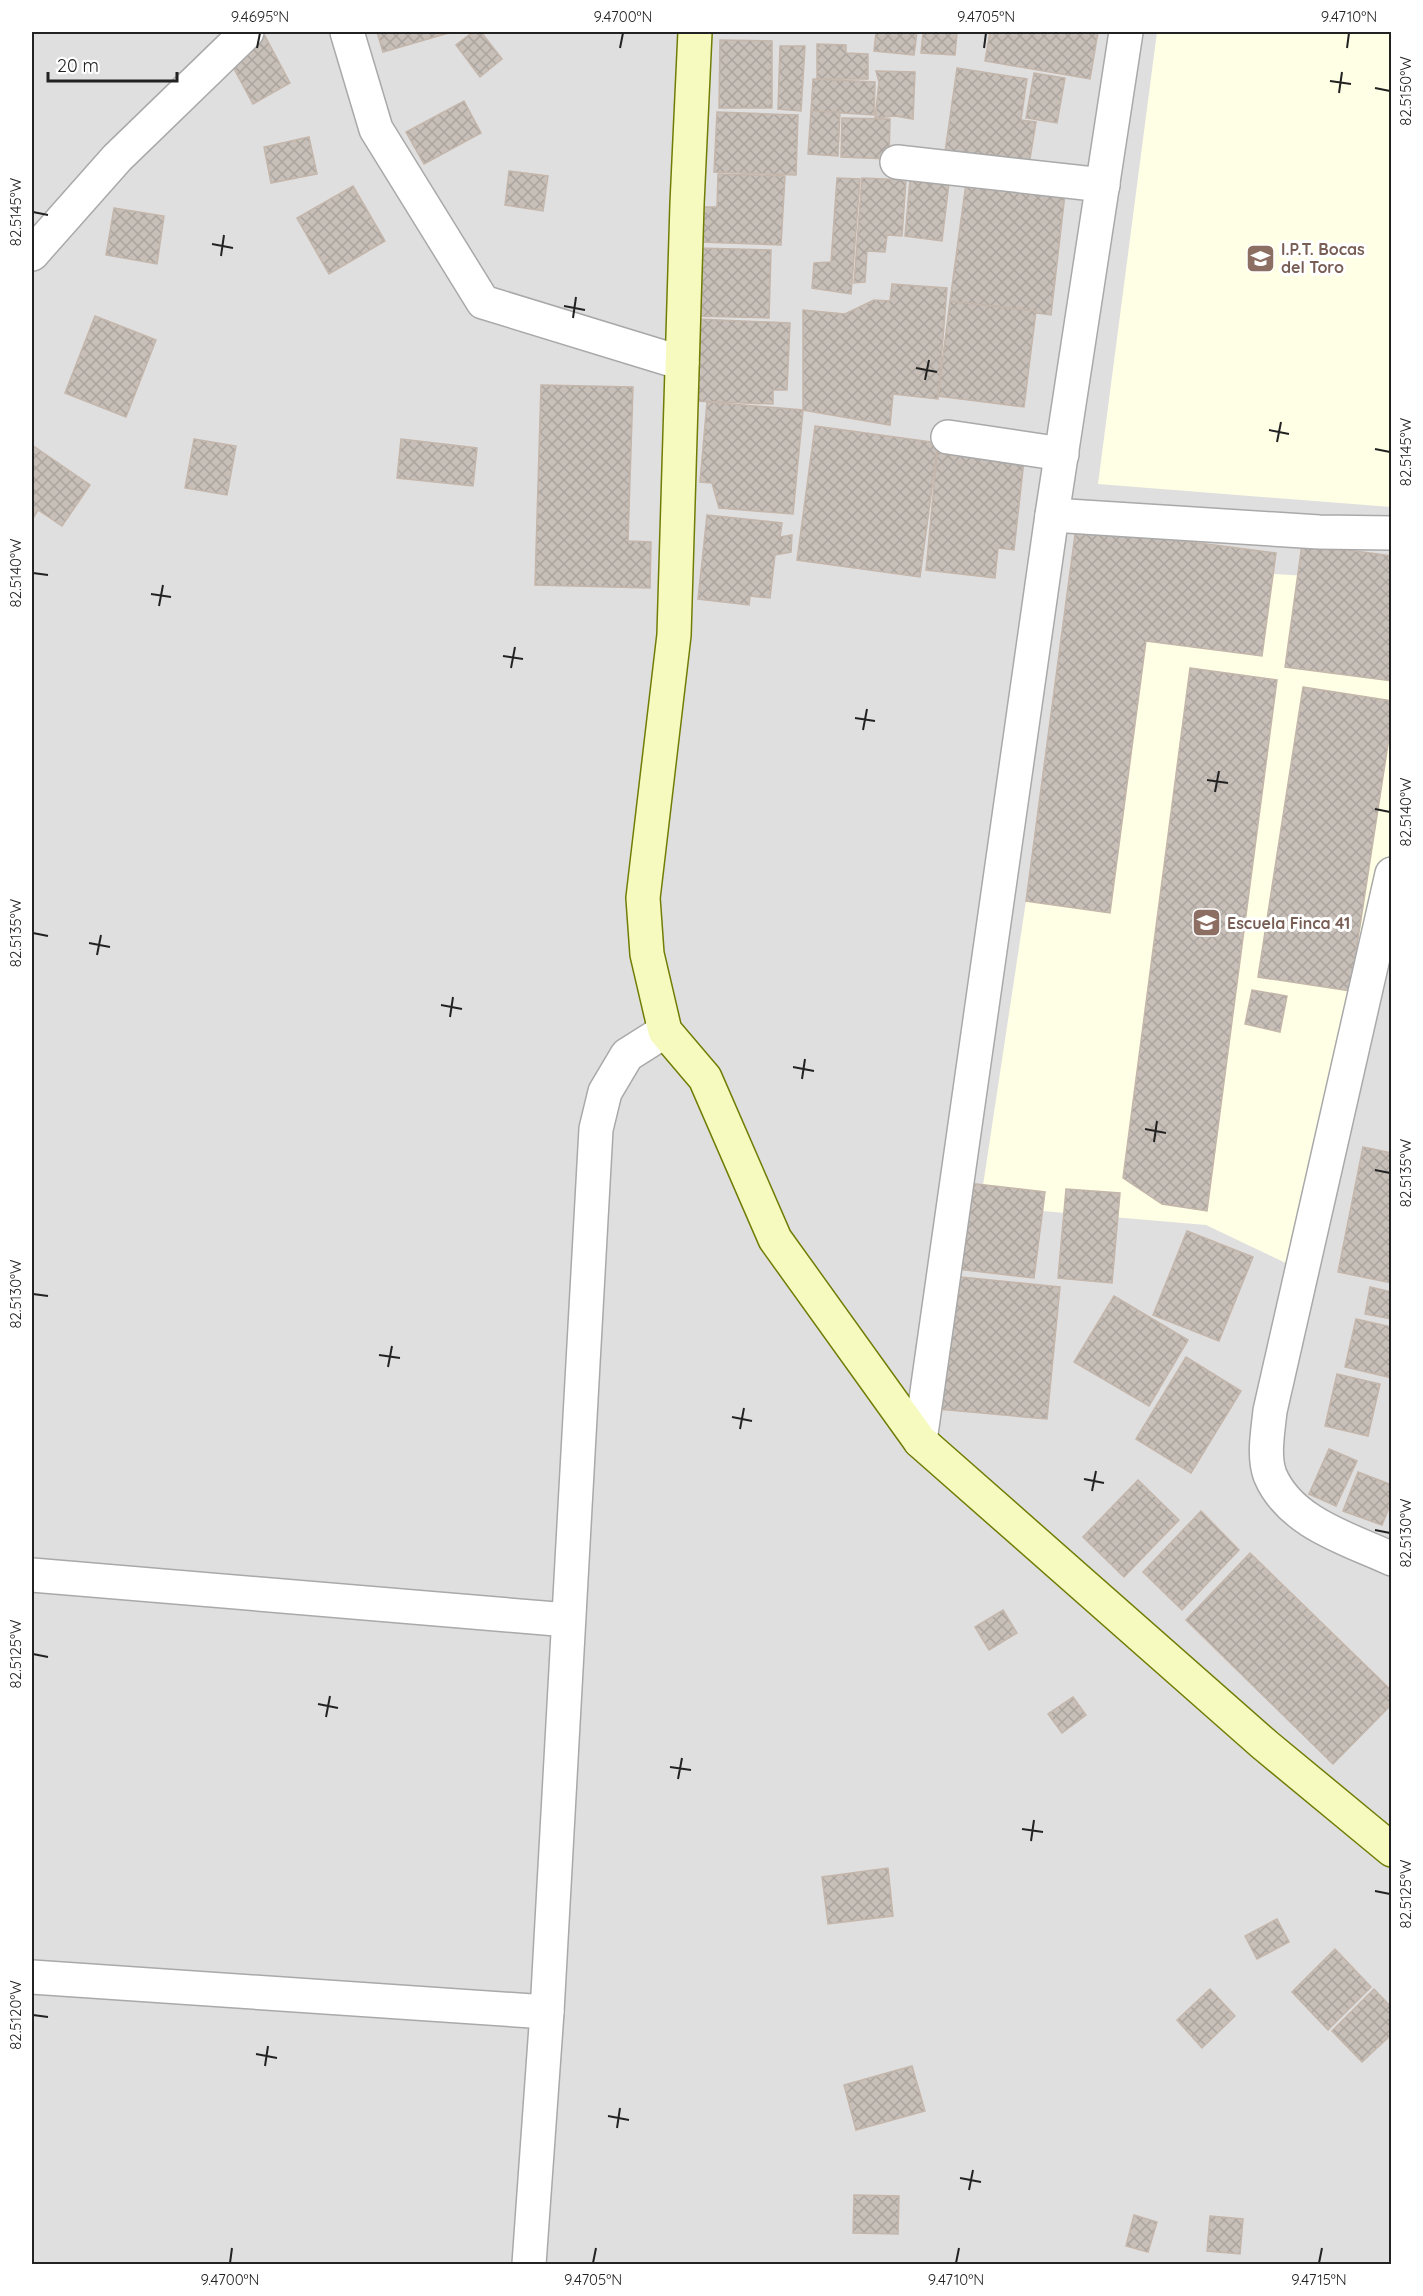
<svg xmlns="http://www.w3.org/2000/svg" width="1423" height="2296" font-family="Quicksand,sans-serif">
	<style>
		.residential { fill: #e0dfdf }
		.education { fill: #ffffe5 }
		.building { fill: url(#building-cross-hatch); stroke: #c4b6ab; stroke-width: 1.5 }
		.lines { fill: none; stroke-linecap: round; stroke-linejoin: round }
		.street-casing { stroke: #a9a9a9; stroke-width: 36 }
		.secondary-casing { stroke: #707d05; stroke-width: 36 }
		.street { stroke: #fff; stroke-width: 33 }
		.secondary { stroke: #f7fabf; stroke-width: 33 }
		.ticks { fill: none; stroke: #222; stroke-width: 2 }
		.labels { text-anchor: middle; stroke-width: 6; stroke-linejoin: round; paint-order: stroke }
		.education-label { font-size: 16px; font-weight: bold; fill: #785e54; stroke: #fff; text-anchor: start }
		.neatline { fill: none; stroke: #222; stroke-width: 2 }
		.ticks-label { font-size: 15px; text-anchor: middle; fill: #222 }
	</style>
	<defs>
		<pattern id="building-cross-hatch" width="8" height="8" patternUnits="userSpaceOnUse" patternTransform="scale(1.5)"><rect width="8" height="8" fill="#c7bfb8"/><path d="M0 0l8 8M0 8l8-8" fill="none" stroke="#aba49e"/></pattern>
	</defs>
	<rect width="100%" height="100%" fill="#f2efe9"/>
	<rect class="residential" x="32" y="32" width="1359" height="2232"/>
	<g class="education">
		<path d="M1157,32H1391V507L1098,484Z"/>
		<path d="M1127,565L1391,581V912L1292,1266L1206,1225L985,1206L982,1192L1026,901L1088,584Z"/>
	</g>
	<g class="building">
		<path d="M377,32H452L383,52Z"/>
		<path d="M473,32H481L502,59L480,77L456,45Z"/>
		<path d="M876,32H917L914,55L874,51Z"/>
		<path d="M923,32H957L955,55L921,53Z"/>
		<path d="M990,32H1098L1090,79L985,61Z"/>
		<path d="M265,36L290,83L253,104L233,67Z"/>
		<path d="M720,40L772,41V108H719Z"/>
		<path d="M817,44L846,45V53L868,54V79H817Z"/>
		<path d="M780,46H805L801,111L778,109Z"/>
		<path d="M957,68L1027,79L1021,120L1036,122L1028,171L944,159Z"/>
		<path d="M876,71L915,72L913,119L895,116L875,118L879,82Z"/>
		<path d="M1034,73L1065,78L1057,123L1026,118Z"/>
		<path d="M813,79L875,82L874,115L811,111Z"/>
		<path d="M464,101L481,133L424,164L406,132Z"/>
		<path d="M811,111L840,112L838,156L808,154Z"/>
		<path d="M717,112L798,115L796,175L714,172Z"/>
		<path d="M842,118L890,119L889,159L841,157Z"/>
		<path d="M309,137L317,174L271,183L264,147Z"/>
		<path d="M509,171L548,176L543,211L505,205Z"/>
		<path d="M718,174L785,176L781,245L700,242L701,207H717Z"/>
		<path d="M837,178L860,179L851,294L812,288L814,263L831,262Z"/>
		<path d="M862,178L906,180L902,236L887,235L885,252L867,251L865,282L854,283Z"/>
		<path d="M910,180L949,183L942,241L905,236Z"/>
		<path d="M966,183L1065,194L1051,315L950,301Z"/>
		<path d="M353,186L385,241L329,274L297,218Z"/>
		<path d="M114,208L164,216L157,264L106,255Z"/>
		<path d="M696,248L771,250L769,318L694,316Z"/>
		<path d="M892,284L947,288L938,399L893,394L890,425L803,410V310L845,314L874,300L890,301Z"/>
		<path d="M950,301L1036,311L1024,407L938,396Z"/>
		<path d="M95,316L156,340L126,417L65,393Z"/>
		<path d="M697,319L790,323L787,390H773V404L693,401Z"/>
		<path d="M541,385L633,387L628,541L651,542L650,588L535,585Z"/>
		<path d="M707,402L803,410L793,514L719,508L712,483L700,482Z"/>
		<path d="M815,426L938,443L920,577L797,560Z"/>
		<path d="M194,439L236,446L227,495L185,488Z"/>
		<path d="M401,439L477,448L473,486L397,478Z"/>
		<path d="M938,443L1024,460L1014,550L998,548L995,578L926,570Z"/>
		<path d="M32,445L90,485L62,526L38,510L32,520Z"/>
		<path d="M707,515L782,523L780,537L792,535L791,552L775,555L770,598L750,596L749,605L698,599Z"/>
		<path d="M1076,527L1276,553L1262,656L1146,641L1110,913L1026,901Z"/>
		<path d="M1302,544L1392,556V681L1285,667Z"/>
		<path d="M1190,668L1277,680L1207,1211L1162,1204L1123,1178Z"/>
		<path d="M1303,687L1392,701V718L1350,991L1258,977Z"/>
		<path d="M1252,990L1287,996L1280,1032L1245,1024Z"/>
		<path d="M1363,1147L1392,1153V1283L1338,1272Z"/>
		<path d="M968,1183L1045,1192L1034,1278L957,1269Z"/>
		<path d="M1066,1189L1120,1193L1112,1283L1058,1278Z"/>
		<path d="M1187,1231L1253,1257L1219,1341L1153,1315Z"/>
		<path d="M951,1276L1060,1287L1047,1419L938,1409Z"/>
		<path d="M1370,1287L1392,1292V1319L1365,1314Z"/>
		<path d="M1114,1296L1188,1340L1149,1406L1074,1362Z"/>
		<path d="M1356,1319L1392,1327V1378L1345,1367Z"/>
		<path d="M1186,1357L1241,1391L1191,1473L1136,1439Z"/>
		<path d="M1337,1374L1380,1384L1368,1436L1325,1426Z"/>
		<path d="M1329,1449L1357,1461L1336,1506L1309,1494Z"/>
		<path d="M1358,1472L1392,1485V1500L1382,1525L1343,1511Z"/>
		<path d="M1138,1480L1179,1520L1124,1577L1083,1537Z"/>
		<path d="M1201,1511L1239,1550L1182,1610L1143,1572Z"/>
		<path d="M1250,1553L1392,1691V1704L1333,1764L1186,1620Z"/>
		<path d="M1003,1610L1017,1633L989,1650L975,1627Z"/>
		<path d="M1073,1697L1086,1715L1062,1733L1048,1714Z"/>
		<path d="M888,1868L893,1916L828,1924L822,1877Z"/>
		<path d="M1277,1919L1289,1942L1257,1959L1245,1936Z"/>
		<path d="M1335,1949L1371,1987L1328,2030L1292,1992Z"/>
		<path d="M1210,1989L1235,2016L1202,2048L1177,2020Z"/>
		<path d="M1374,1989L1392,2008V2034L1362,2062L1332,2031Z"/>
		<path d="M912,2066L925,2111L856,2130L844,2085Z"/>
		<path d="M854,2195L899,2196L898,2234L853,2233Z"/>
		<path d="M1134,2215L1157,2222L1148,2252L1126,2246Z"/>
		<path d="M1210,2216L1243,2219L1240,2254L1207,2251Z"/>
	</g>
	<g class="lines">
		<defs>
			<g id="street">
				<path d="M347,32L376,129L483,302L682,363"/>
				<path d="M897,162L1103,185"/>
				<path d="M32,254L117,158L247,32"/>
				<path d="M948,437L1062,454"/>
				<path d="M1052,515L1319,532L1392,533"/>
				<path d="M1392,874L1270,1411C1268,1431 1263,1456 1270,1475C1290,1523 1349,1539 1392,1559"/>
				<path d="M920,1441L1052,515L1126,32"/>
				<path d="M32,1575L568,1620"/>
				<path d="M32,1977L547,2012"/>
				<path d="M529,2264L547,2012L596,1129L605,1092L627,1055L665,1031"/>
			</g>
			<path id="secondary" d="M695,32L687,204L674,635L643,898L647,954L665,1031L705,1078L775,1239L920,1441L1265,1745L1392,1850"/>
		</defs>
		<use href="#street" class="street-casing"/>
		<use href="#secondary" class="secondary-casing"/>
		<use href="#street" class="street"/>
		<use href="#secondary" class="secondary"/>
	</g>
	<path class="ticks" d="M257,48L260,33M620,48L623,33M984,48L986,33M1347,48L1349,33M1330,81L1351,84M1375,88L1390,91M1339,93L1342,72M33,212L48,215M212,244L233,248M221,256L224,235M564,306L585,310M573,318L576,297M916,368L937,372M925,380L929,360M1269,430L1289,434M1277,442L1281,422M1375,449L1390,452M33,573L48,575M151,594L171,597M159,606L163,585M503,656L523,659M511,668L515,647M855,718L875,721M863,730L867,709M1207,780L1228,783M1215,792L1219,771M1375,809L1390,812M33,933L48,936M89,943L110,947M97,955L101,935M441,1005L462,1009M450,1017L453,997M793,1067L814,1071M802,1079L805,1059M1145,1129L1166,1133M1154,1142L1157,1121M1375,1170L1390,1173M33,1294L48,1296M379,1355L400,1358M388,1367L392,1346M732,1417L752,1421M740,1429L744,1408M1084,1479L1104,1483M1092,1491L1096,1471M1375,1530L1390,1533M33,1654L48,1657M318,1704L338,1708M326,1717L330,1696M670,1767L691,1770M678,1779L682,1758M1022,1829L1043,1832M1031,1841L1034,1820M1375,1891L1390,1894M33,2015L48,2017M256,2054L277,2058M265,2066L268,2046M608,2116L629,2120M617,2128L620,2108M960,2178L981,2182M969,2190L973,2170M230,2263L232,2248M593,2263L596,2248M956,2263L959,2248M1319,2263L1322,2248"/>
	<defs>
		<symbol id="school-square" viewBox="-11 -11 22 22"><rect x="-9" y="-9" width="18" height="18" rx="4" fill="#8d6e63" stroke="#fff"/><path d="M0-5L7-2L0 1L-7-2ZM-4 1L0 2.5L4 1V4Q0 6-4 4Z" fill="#fff"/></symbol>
	</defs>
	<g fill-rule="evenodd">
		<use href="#school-square" x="1244" y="242" width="33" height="33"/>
		<use href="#school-square" x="1190" y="906" width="33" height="33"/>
	</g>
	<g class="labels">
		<g class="education-label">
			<text x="1281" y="255">I.P.T. Bocas<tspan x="1281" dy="18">del Toro</tspan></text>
			<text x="1227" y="929">Escuela Finca 41</text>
		</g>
	</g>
	<rect width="1423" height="2296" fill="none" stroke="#ffffff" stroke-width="66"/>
	<path d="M48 72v9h129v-9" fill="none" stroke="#222222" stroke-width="3"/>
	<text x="57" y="72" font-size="18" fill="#222222" stroke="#ffffff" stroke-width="4.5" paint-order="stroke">20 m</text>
	<rect x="33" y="33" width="1357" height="2230" class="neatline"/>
	<g class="ticks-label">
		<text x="260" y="22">9.4695°N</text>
		<text x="623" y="22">9.4700°N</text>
		<text x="986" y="22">9.4705°N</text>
		<text x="1349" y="22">9.4710°N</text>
		<text transform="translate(1406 91) rotate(-90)" y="5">82.5150°W</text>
		<text transform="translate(16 212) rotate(-90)" y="5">82.5145°W</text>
		<text transform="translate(1406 452) rotate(-90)" y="5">82.5145°W</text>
		<text transform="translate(16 573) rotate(-90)" y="5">82.5140°W</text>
		<text transform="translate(1406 812) rotate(-90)" y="5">82.5140°W</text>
		<text transform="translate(16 933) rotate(-90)" y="5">82.5135°W</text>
		<text transform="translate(1406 1173) rotate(-90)" y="5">82.5135°W</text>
		<text transform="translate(16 1294) rotate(-90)" y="5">82.5130°W</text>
		<text transform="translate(1406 1533) rotate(-90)" y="5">82.5130°W</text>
		<text transform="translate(16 1654) rotate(-90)" y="5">82.5125°W</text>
		<text transform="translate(1406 1894) rotate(-90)" y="5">82.5125°W</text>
		<text transform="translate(16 2015) rotate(-90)" y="5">82.5120°W</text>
		<text x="230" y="2285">9.4700°N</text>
		<text x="593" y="2285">9.4705°N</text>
		<text x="956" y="2285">9.4710°N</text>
		<text x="1319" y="2285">9.4715°N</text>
	</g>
</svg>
